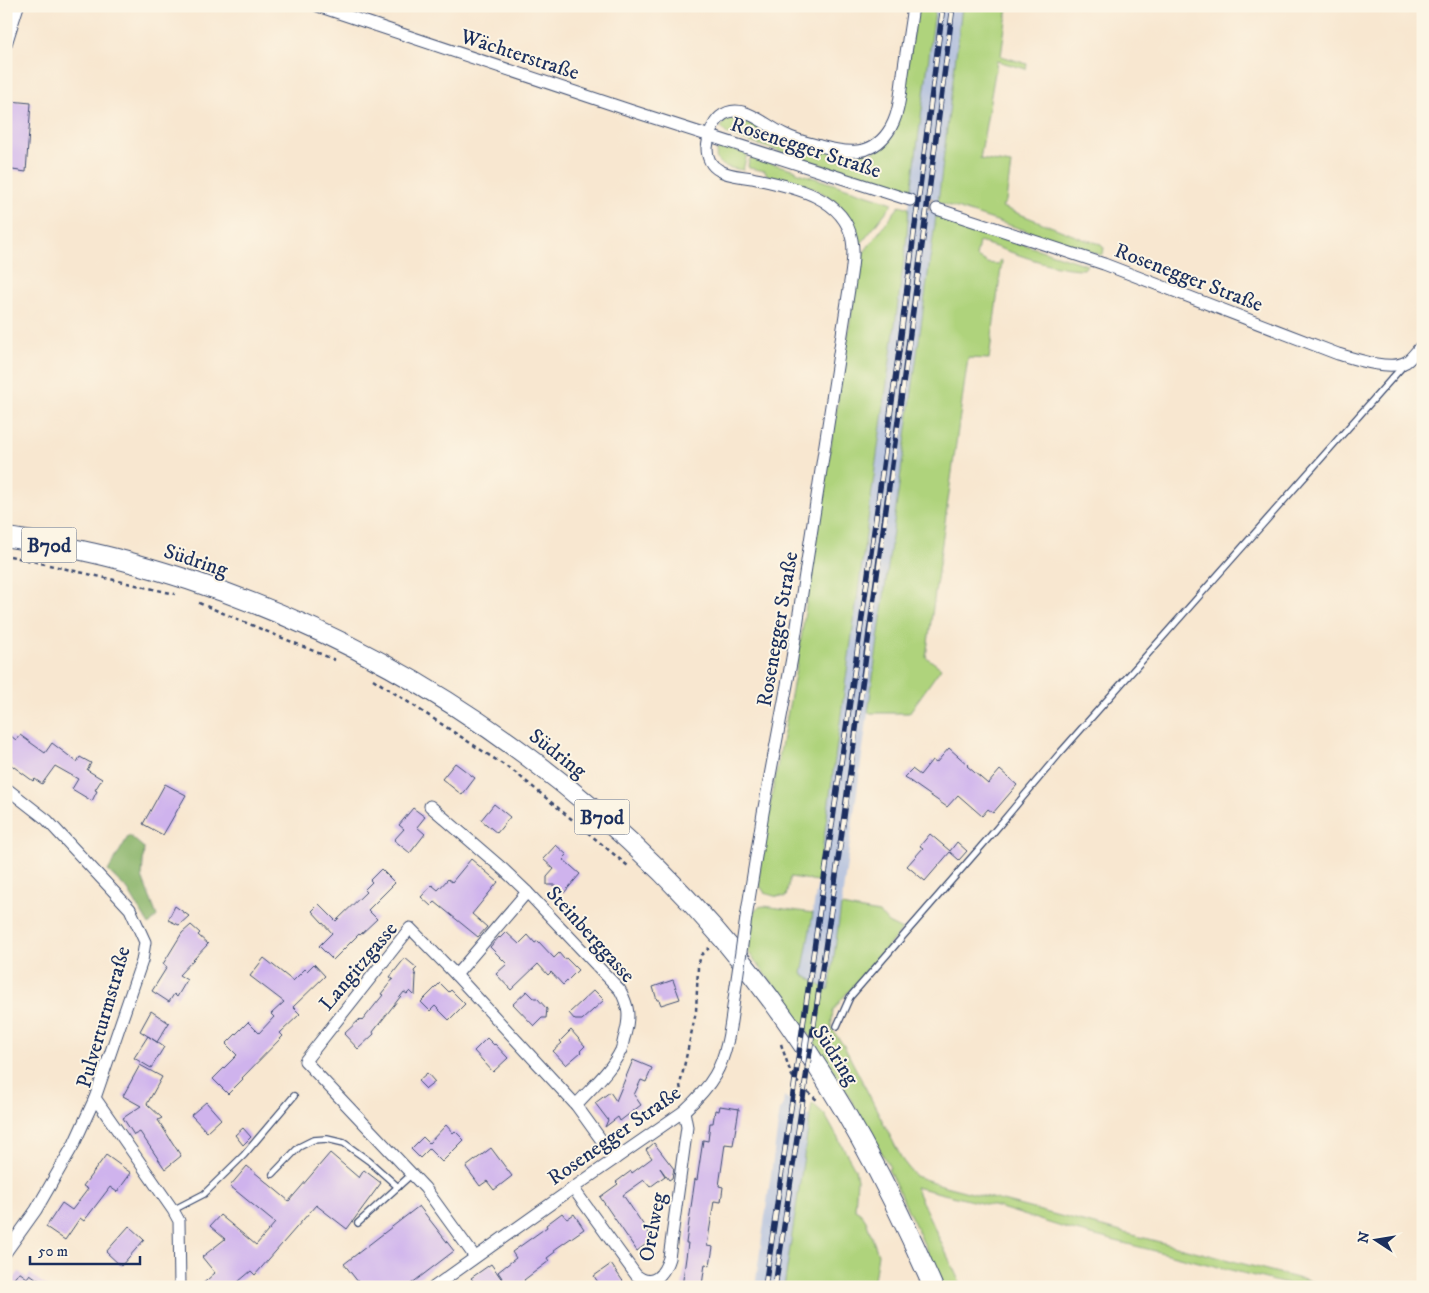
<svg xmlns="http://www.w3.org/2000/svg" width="1429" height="1293" font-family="'IM FELL DW Pica',serif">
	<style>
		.industrial { fill: #b9c5de }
		.green { fill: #afd37c; stroke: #65816d }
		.forest { fill: #8bb56c; stroke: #537265 }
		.building { fill: #cfb3ed }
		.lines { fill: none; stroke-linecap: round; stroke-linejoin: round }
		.minor-tunnel { stroke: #ccc2b9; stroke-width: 11; stroke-dasharray: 11 5.5; stroke-linecap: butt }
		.service-casing { stroke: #3c4b6f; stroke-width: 8 }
		.minor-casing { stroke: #3c4b6f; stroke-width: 13 }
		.primary-casing { stroke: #3c4b6f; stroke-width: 21 }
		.path { stroke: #3c4b6f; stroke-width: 2.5; stroke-dasharray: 4 4; stroke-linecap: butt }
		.service { stroke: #fff; stroke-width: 5.5 }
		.minor { stroke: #fff; stroke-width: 11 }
		.primary { stroke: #fff; stroke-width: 19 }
		.rail-casing { stroke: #1b2f5e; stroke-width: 5.5 }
		.rail { stroke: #fcf5e5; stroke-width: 4; stroke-dasharray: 11; stroke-linecap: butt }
		.minor-bridge-casing { stroke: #3c4b6f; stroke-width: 13; stroke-linecap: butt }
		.minor-bridge { stroke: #fff; stroke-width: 11 }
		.labels { text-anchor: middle; stroke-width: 4; stroke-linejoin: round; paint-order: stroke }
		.shield { fill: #fcf5e5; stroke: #5e6a86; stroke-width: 1 }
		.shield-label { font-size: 20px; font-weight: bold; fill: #1b2f5e }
		.street-label { font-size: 21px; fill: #1b2f5e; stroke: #fcf5e5 }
	</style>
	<rect width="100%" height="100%" fill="#fcf5e5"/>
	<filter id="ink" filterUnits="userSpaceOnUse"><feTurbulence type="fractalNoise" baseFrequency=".02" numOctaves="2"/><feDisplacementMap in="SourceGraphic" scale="10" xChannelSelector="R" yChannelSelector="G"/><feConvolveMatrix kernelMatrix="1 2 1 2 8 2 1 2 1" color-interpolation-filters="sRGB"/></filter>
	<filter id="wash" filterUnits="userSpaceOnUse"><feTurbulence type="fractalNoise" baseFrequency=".0096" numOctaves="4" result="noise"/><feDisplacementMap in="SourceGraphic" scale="20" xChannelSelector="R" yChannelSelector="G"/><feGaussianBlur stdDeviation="1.12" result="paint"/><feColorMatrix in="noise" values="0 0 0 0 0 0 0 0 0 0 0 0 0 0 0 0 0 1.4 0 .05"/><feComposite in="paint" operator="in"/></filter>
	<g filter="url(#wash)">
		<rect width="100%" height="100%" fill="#f8e7d0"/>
		<g class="industrial">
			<path d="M936,6H962L938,202L868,713L830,985L828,990L802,974L818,881L901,284L906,245L909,208Z"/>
			<path d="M784,1096L810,1117L784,1287H755L780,1110L783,1106Z"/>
		</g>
		<g class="green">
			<path d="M962,6H1008L1001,56L1027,64L1026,69L997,61L980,159L1011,164L1006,201L1002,207L1083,239L1101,244L1104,248L1103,254L1101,255L1049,239V238L938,202Z"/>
			<path d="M924,9L935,11L911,193L740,139L727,134L721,128L724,121L728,117L738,115L762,125L775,137L785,142L795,145L870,153C882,149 889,141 895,131L916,15L918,11Z"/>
			<path d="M721,146L747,154L743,170C730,168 710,166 718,148Z"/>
			<path d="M752,158L796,170V172L893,203L860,245C856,238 856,228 851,220C834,190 798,182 767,175L765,171L749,168L748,166L749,160Z"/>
			<path d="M900,205L909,208L906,245L818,881L790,877L786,897L774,896L765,893L760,886L759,874L768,815L797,664L859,264L864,252Z"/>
			<path d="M936,216L1087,265L1084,269C1048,269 1013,251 979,242L976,257L985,261L986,263L998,264L1000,260L1002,261L989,359L968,358L926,657L941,668L909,713H868Z"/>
			<path d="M764,906L813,913L802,974L828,990L830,985L841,906L879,913L888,923L902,930L841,1000L833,1011L831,1028L844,1046L903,1161L915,1176L945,1186L1332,1287H1298L1068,1229L1001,1208L915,1187L962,1287H943L918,1231L888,1169L890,1168C848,1091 803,1020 748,952L754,911L758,907Z"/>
			<path d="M812,1103L825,1115L855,1169L857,1179L855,1209L860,1212L866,1221L878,1254L873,1287H784Z"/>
		</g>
		<path class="forest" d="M129,835L144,848L142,877L157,916L149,925L128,890L108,871Z"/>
		<g id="blocks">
			<g class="building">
				<path d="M10,101L31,103L26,172L6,169V150Z"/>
				<path d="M20,735L45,753L52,743L77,762L80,757L91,763L87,770L102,779L95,790L97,791L92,801L72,789L78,779L55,766L42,784L35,779L33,781L10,764L11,762L6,758V742L11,736L16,740Z"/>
				<path d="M949,748L968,765L967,766L988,784L1000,770L1017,785L993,813L988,809L982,816L958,795L947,807L904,777L912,769L920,775L932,760L936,763Z"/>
				<path d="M455,763L475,778L462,795L442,779Z"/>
				<path d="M165,784L186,795L163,835L143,824Z"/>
				<path d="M494,804L510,817L497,833L481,820Z"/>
				<path d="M413,808L425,817L417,827L425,834L410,853L394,840L404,829L399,825Z"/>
				<path d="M930,834L950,851L957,842L967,851L959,860L950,852L925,881L907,866L923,848L920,846Z"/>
				<path d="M556,845L567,855L563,859L580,874L564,893L555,885H547V877L554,869L543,859Z"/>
				<path d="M471,859L498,882L472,914L487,927L478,937L435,902L431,906L421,897L432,885L438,890L448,879L452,882Z"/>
				<path d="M381,869L395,883L368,910L377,919L360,935L359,934L333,960L319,946L332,933L312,911L319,904L336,921L366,892L364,890L372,882L370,880Z"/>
				<path d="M175,906L189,916L179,925L168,920Z"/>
				<path d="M191,925L200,933L198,935L208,944L179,975L187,980L177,997L174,994L169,1002L152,991L167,967L163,964L182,933Z"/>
				<path d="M506,932L519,944L528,935L535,943L538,941L554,958L559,953L564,959L566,958L578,970L563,985L551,972L548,975L538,964L511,990L496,974L507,964L490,947L499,937L500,938Z"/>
				<path d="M264,958L293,981L305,969L307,971L314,964L325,976L293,1007L300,1014L280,1033L283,1036L242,1078L243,1079L228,1094L213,1079L237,1055L226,1044L248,1022L259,1033L274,1017L271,1014L284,1002L250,976Z"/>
				<path d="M405,958L417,968L414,971L416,976L415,996L410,991L407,994L404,992L373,1032L374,1034L358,1049L344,1034L360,1019L362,1021L383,995L381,994L393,979L390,977Z"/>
				<path d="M673,980L680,999L661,1005L659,1000H657L653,987Z"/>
				<path d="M440,983L449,992L451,990L465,1004L449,1020L435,1006L430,1011L421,1002Z"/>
				<path d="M594,990L604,1000L582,1020H575L569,1013Z"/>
				<path d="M527,991L534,998H537L547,1009L546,1018H542L534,1026L513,1004Z"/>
				<path d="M151,1011L169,1023L157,1042L140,1031Z"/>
				<path d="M571,1030L585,1046L580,1051L581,1052L566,1065L553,1051L562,1043L560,1041Z"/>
				<path d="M148,1036L164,1047L151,1068L134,1058Z"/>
				<path d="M487,1038L494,1045L495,1044L508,1058L493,1072L474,1051Z"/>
				<path d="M633,1060L652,1068L646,1082L641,1080L634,1095L641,1105L620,1121L618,1117L605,1127L608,1120L595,1103L610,1092L616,1101Z"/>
				<path d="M140,1065L162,1077L147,1104L162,1118L158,1120L181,1156L165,1169L140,1132L134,1135L123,1118L141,1106L123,1096Z"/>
				<path d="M427,1073L435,1082L426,1089L418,1081Z"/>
				<path d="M206,1102L221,1119L207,1132L191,1115Z"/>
				<path d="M720,1106L739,1109L733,1145L725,1144L719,1186L723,1187L721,1202L714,1201L707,1246L713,1247L710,1265L705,1264L702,1285L701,1284L700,1287H682L688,1243H686L692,1200L695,1179L697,1180L703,1140L708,1141L710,1123H713L715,1110L719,1111Z"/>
				<path d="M446,1125L453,1133L455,1131L464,1140L442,1162L429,1149L420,1158L411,1149L423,1137L429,1143Z"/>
				<path d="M243,1128L251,1137L243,1145L235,1135Z"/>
				<path d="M654,1143L674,1169L672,1178L669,1180L660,1168L665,1176L650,1187L644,1180L623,1195L653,1239L637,1251L600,1197L618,1184L616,1182L631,1171L632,1173L652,1158L646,1150Z"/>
				<path d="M491,1148L512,1176L494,1190L487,1181L480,1186L466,1167Z"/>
				<path d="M330,1153L359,1178L364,1170L381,1183L347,1229L316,1205L255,1275L251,1271L232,1287H199L215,1273L202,1257L225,1239L210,1226L220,1215L256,1245L275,1223L230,1186L247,1166L289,1201Z"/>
				<path d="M106,1155L131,1173L117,1192L110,1187L84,1221L80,1218L65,1240L46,1227L62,1203L72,1210L88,1189L83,1186Z"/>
				<path d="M419,1206L454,1251L407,1287H362L344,1264Z"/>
				<path d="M562,1213L567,1219L574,1214L584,1229L554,1250L555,1252L547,1258L549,1261L524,1280L528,1287H508L498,1272L516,1258L512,1252L547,1227L546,1225Z"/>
				<path d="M129,1226L144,1240L121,1266L106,1252Z"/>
				<path d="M491,1264L503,1281L495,1287H478L471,1278Z"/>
				<path d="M611,1264L627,1287H601L594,1276Z"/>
				<path d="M19,1272L27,1278L30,1274L48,1287H8Z"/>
			</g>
		</g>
	</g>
	<g filter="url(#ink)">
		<use href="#blocks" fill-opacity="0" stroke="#3c4b6f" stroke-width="1"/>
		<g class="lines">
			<path class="minor-tunnel" d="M910,200L937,209"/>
			<defs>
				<g id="service">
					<path d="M837,1026L850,997L992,834L1060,753L1403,366"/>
					<path d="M273,1174L299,1147L313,1140L327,1139L344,1143L369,1161L398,1187"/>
					<path d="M173,1210L204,1194L244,1155L294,1096"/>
					<path d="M358,1223L412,1174"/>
				</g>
				<g id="minor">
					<path d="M318,6L629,110L910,200"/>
					<path d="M6,44L18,6"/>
					<path d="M937,209L1104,264L1338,354C1355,359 1390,371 1406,362C1411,359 1418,349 1423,344"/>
					<path d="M6,788L47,820L130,909L145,942L142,961L95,1098L74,1144L36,1210L6,1252"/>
					<path d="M430,806L504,870L527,892"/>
					<path d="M746,918L763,813L792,658L849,289C851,273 855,256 852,240C844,195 788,186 752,178C741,176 728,176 719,170C711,166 707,157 707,148C708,138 712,124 720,117C741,99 765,126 784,134C795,140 808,143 820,146C846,153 871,157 888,132C900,115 900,93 903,74C906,51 910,29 913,6"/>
					<path d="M456,975L527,892L620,990C629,1007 630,1016 625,1035C623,1040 623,1045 621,1050C611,1071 591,1088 576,1105"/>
					<path d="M95,1098L173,1210L179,1221L180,1287"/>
					<path d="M573,1188L636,1275C653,1289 664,1274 669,1258L687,1127L684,1111"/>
					<path d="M475,1257L425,1188L305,1061L410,928L456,975L576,1105L615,1159"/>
					<path d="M434,1287L573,1188L684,1111C696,1100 707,1089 715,1075C729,1051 731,1020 735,992"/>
				</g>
				<path id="primary" d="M6,537C35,542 64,546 93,553C124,560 158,570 189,580C427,657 645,819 788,1023C846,1105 893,1195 933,1287"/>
			</defs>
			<use href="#service" class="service-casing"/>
			<use href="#minor" class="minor-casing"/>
			<use href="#primary" class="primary-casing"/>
			<g class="path">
				<path d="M10,556L175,594"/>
				<path d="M199,603L335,660"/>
				<path d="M373,679L516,773L628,866"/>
				<path d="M781,1044L791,1074L794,1079L819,1102"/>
				<path d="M682,1097L680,1085L696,1012L698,967L701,955L709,948"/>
			</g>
			<use href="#service" class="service"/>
			<use href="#minor" class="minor"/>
			<use href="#primary" class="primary"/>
			<defs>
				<g id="rail">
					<path d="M765,1287L861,625L899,351L943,6"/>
					<path d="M775,1287C795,1150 816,1013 836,875C877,586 916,296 953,6"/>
				</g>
			</defs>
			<use href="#rail" class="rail-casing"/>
			<use href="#rail" class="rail"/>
			<defs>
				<path id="minor-bridge" d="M735,992L746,918"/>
			</defs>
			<use href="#minor-bridge" class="minor-bridge-casing"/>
			<use href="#minor-bridge" class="minor-bridge"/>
		</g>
	</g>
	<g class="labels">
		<g class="shield">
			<rect x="21.5" y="527.5" width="55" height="35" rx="4"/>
			<rect x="574.5" y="799.5" width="55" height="35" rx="4"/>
		</g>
		<g class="shield-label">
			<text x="49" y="552">B70d</text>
			<text x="602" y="824">B70d</text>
		</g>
		<g class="street-label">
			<text transform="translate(520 54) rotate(18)" y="7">Wächterstraße</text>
			<text transform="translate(806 147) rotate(18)" y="7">Rosenegger Straße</text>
			<text transform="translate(1189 277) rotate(21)" y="7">Rosenegger Straße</text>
			<text transform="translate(196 560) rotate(18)" y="7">Südring</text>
			<text transform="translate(777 629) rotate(-80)" y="7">Rosenegger Straße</text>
			<text transform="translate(558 753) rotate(38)" y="7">Südring</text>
			<text transform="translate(591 934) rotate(48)" y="7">Steinberggasse</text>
			<text transform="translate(358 966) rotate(-50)" y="7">Langitzgasse</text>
			<text transform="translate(103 1017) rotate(-74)" y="7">Pulverturmstraße</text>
			<text transform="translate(836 1055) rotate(57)" y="7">Südring</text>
			<text transform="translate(614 1135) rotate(-35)" y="7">Rosenegger Straße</text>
			<text transform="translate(652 1227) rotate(-79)" y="7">Orelweg</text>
		</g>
	</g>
	<rect width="1429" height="1293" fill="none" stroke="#fcf5e5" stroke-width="25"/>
	<g transform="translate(1376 1240) rotate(282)" stroke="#fcf5e5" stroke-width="4" paint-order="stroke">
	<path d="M0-4L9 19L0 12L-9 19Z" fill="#1b2f5e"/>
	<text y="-8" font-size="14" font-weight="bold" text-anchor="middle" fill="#1b2f5e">N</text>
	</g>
	<path d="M30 1256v8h110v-8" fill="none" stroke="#1b2f5e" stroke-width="2.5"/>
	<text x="38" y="1256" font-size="15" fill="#1b2f5e" stroke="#fcf5e5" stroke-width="4" paint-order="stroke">50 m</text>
</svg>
